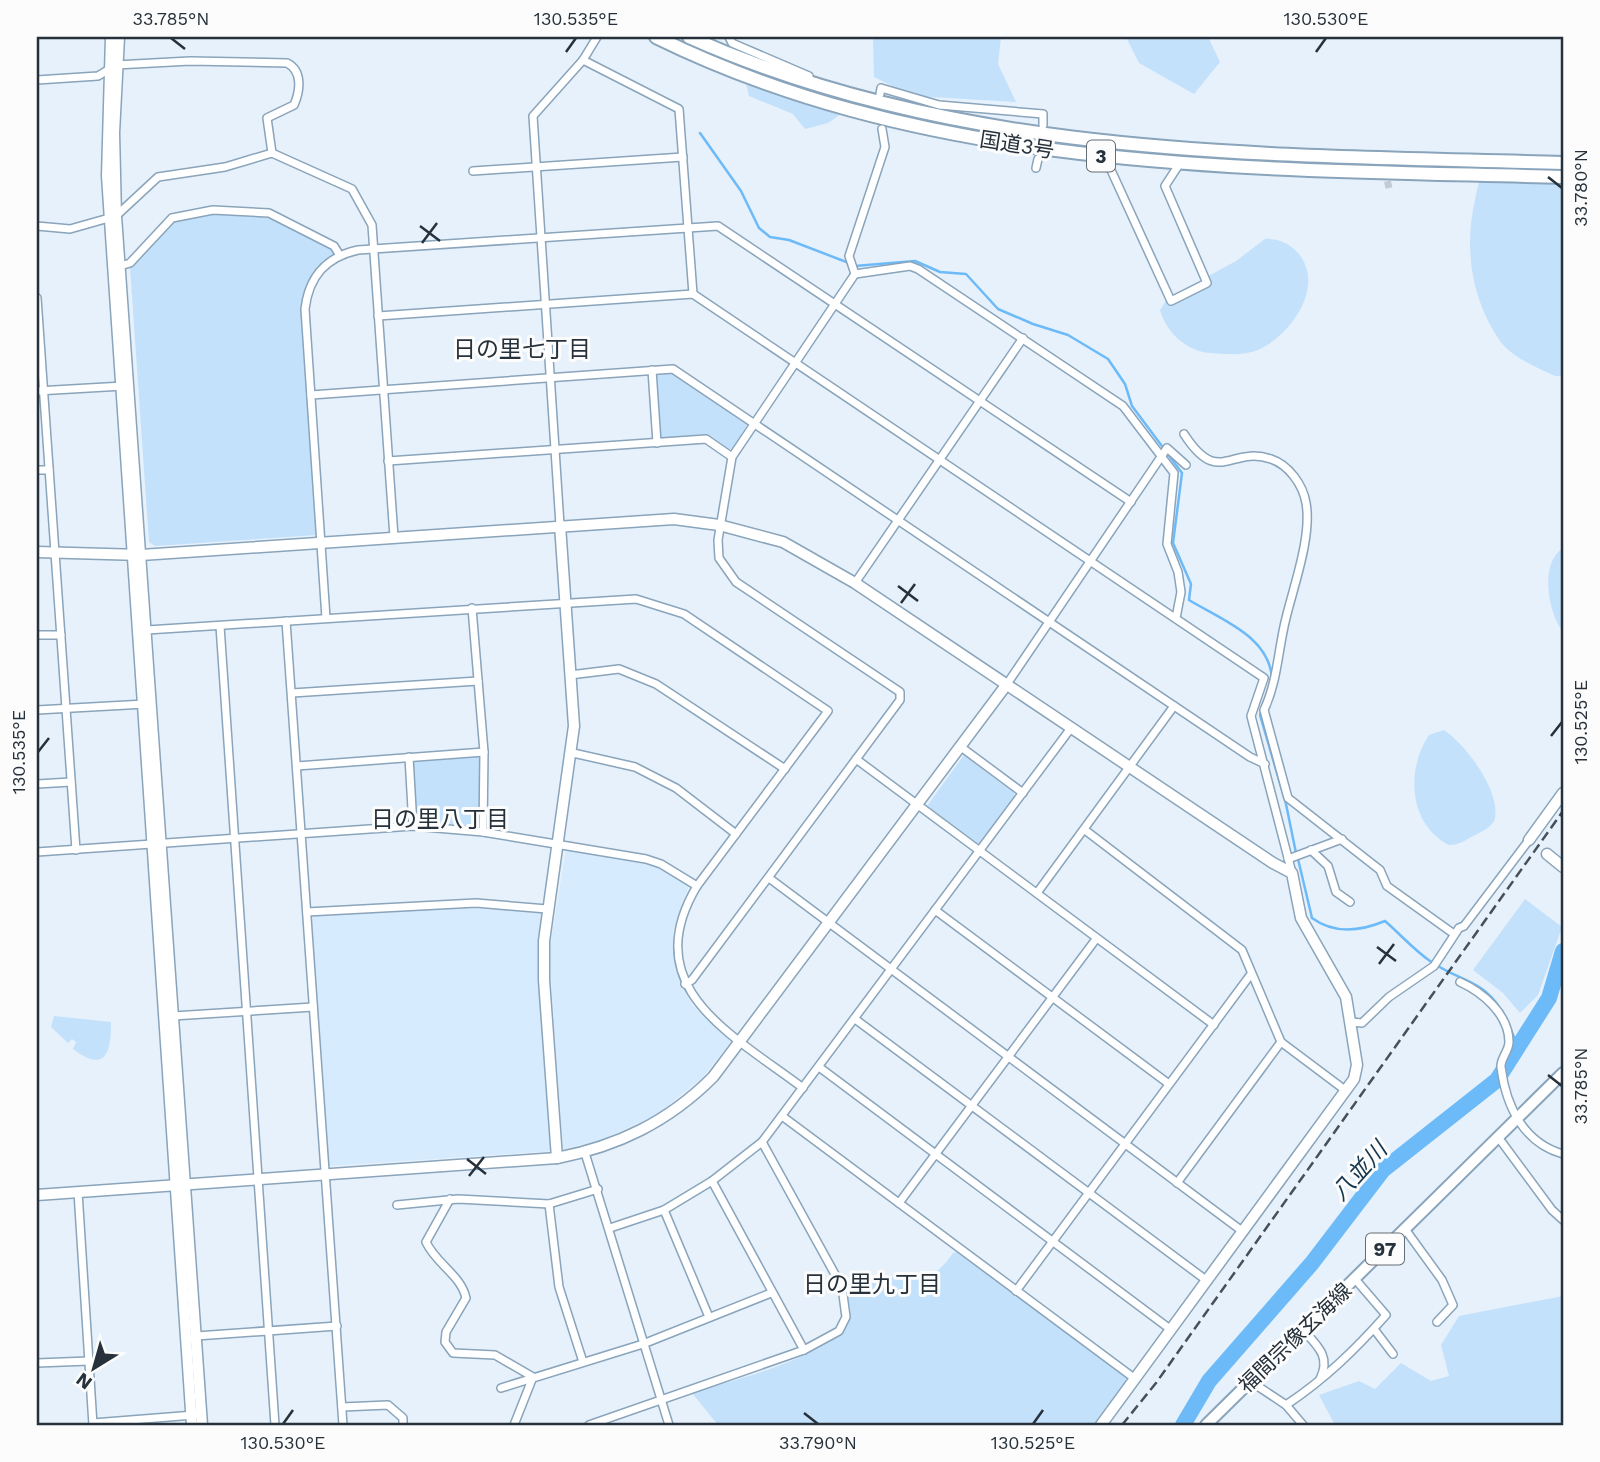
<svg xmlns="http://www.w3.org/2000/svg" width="1600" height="1462" font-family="'Work Sans','Noto Sans JP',sans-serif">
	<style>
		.built { fill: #d6ebfd }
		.green { fill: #c4e1fb }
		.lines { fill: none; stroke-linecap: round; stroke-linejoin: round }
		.stream { stroke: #6dbaf9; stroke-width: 2.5 }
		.river { stroke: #6dbaf9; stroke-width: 16 }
		.street-tunnel { stroke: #c0cbd5; stroke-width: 7; stroke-dasharray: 7 3.5; stroke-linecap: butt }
		.street-casing { stroke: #89a4bb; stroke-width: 10 }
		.secondary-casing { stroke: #89a4bb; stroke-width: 13 }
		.primary-casing { stroke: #89a4bb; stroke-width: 14 }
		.highway-casing { stroke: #89a4bb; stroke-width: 16 }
		.street { stroke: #fff; stroke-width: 7 }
		.secondary { stroke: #fff; stroke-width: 10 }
		.primary { stroke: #fff; stroke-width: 10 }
		.highway { stroke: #fff; stroke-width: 12 }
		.rail { stroke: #45505a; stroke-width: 2.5; stroke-dasharray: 10 5; stroke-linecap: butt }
		.ticks { fill: none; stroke: #26313b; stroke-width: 2.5 }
		.labels { text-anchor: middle; stroke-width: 6; stroke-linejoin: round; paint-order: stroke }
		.shield { fill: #fcfcfc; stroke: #666e75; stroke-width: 2 }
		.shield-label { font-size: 19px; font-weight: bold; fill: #26313b }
		.street-label { font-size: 21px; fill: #26313b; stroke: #fcfcfc }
		.neighbourhood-label { font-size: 23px; fill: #26313b; stroke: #fcfcfc }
		.water-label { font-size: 23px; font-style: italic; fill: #15364f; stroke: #fcfcfc }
		.neatline { fill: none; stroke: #26313b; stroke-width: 2.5 }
		.ticks-label { font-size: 18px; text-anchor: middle; fill: #26313b }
	</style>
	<rect width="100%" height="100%" fill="#e6f1fb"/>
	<g class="built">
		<path d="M566,850L653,865L689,885L673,931L676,970L692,1005L732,1040L703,1077L656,1115L601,1140L563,1149L549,953Z"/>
		<path d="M440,907L540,912L543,915L539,982L552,1151L329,1166L311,918L314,915Z"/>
	</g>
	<g class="green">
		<path d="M873,37H1001L998,64L1016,102L912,96L874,77Z"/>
		<path d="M1126,37H1208L1220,62L1194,94L1139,63Z"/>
		<path d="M746,83L841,114L828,123L805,129L793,114L749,96Z"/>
		<path d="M1513,157L1563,172V376H1555C1536,367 1510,357 1498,338C1471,297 1464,248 1475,200C1478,185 1480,172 1492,163C1498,159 1506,158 1513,157Z"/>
		<path d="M211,213L268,215L334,249V254C314,267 305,283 301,307L317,535L155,546L149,542L130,267L174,220Z"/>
		<path d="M1265,239C1278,238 1289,243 1298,253C1326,286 1291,335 1258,350C1243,356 1225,354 1210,353C1186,351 1166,332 1160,310L1168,298L1236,261Z"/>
		<path d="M673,373L748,423L733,448L728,450L706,434L663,439L659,436L656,378L659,374Z"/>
		<path d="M1563,548V632C1548,613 1539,563 1563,548Z"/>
		<path d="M1444,730C1466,745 1500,790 1495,818C1494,826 1481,832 1475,835C1466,840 1459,845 1449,845C1408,824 1406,769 1429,735Z"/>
		<path d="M964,755L1014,792L1015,797L979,844L927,806Z"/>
		<path d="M477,757L480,759V824L477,827L416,820L412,765L415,762Z"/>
		<path d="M1525,899L1562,927L1538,995L1520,1013L1503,993L1473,970Z"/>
		<path d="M54,1016L111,1022C111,1052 106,1074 73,1049L76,1042L72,1039L68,1043L51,1027Z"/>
		<path d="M957,1252L1125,1377L1127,1382L1096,1425H718L692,1393C731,1380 832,1358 849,1319C853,1310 846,1298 849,1288C863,1284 878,1278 892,1277C926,1274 930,1285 953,1253Z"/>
		<path d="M1563,1296V1425H1335L1319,1395L1359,1381L1375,1389L1401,1363L1431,1381L1449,1376L1441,1345L1459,1316Z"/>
	</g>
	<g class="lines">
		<g class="stream">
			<path d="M700,133L741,191L759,228L770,237L789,240L849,263"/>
			<path d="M855,266L915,261L940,272L966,274L998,309L1033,324L1068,335L1108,359L1125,384L1132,406L1182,473L1173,543L1191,584L1189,600C1220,619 1269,636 1272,678"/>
			<path d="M1267,694L1260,715L1286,804L1296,853"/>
			<path d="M1298,859L1312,918C1335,935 1361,931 1385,921C1400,934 1414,950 1430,961C1463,984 1487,979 1506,1019"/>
			<path d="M1509,1025L1516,1042L1514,1056"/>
		</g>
		<path class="river" d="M1183,1425L1209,1381L1312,1263L1383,1170L1497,1080L1549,998L1563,951"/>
		<path class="street-tunnel" d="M1385,171L1389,188"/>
		<defs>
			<g id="street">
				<path d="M729,37L732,43L809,76"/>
				<path d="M583,60L679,109L693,294"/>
				<path d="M37,80L98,76L116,65L190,61L287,63C303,71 300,91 294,105L267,118L272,153"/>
				<path d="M880,94L881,88L939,105L1043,114V125"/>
				<path d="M1105,157L1171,301L1207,283L1165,186L1180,163"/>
				<path d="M1036,168L1038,159"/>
				<path d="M473,171L683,157"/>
				<path d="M37,226L70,229L116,216L158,177L225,167L272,153L352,189L372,225L394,537"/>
				<path d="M120,266L130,263L172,218L213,210L269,213L334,246L339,254"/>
				<path d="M855,274L910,266L918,269L1123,406L1174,473L1167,544L1178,572L1181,592L1176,618"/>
				<path d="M855,274L849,256L885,147L882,129"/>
				<path d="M37,298L76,850"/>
				<path d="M378,316L693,294L1264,678L1251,716L1292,873"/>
				<path d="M652,370L657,443"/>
				<path d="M37,391L123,386"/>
				<path d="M311,395L673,369L1250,757L1265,764"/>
				<path d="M1184,434C1219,488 1230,445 1271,459C1289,465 1303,485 1306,503C1312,536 1294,585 1286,618C1278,649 1278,680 1264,710L1288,798L1380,870L1387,886L1454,934"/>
				<path d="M388,461L706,439L732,457"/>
				<path d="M37,470H49"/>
				<path d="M560,525L533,116L583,60L597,37"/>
				<path d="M855,583L1023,338"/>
				<path d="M472,608L484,752L483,832"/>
				<path d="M326,618L305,309C309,276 326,257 358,250L718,226L1131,502"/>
				<path d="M286,621L343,1425"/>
				<path d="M220,626L275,1425"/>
				<path d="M147,630L636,599L684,614L828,711L697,886C636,988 733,1035 803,1088"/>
				<path d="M37,635H61"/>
				<path d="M570,675L619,669L656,684L785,769"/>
				<path d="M1007,684L1167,448L1186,465"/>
				<path d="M292,693L478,681"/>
				<path d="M37,710L145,704"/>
				<path d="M961,747L1023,793"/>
				<path d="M573,753L635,767L676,788L736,834"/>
				<path d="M409,757L413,826"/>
				<path d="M856,759L1214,1025"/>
				<path d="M297,766L484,752"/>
				<path d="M37,784L71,782"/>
				<path d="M1085,830L1242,950L1281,1042L1345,1090"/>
				<path d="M1311,850L1328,866L1336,892L1350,902"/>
				<path d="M37,852L413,826L483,832L646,859L661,864L697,886"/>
				<path d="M1288,859L1342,839"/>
				<path d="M769,878L1242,1231"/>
				<path d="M1037,893L1174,706"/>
				<path d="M935,910L1169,1084"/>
				<path d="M307,912L476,903L547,909"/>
				<path d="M1460,982C1482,992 1509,1014 1509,1042C1509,1051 1500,1059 1501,1067C1506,1107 1524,1143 1563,1154"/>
				<path d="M685,984L692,980L900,700V692L736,582L719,558L718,540L732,457L855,274"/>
				<path d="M173,1016L313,1007"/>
				<path d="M855,1019L1206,1280"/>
				<path d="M1351,1022L1362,1023L1389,997L1434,966L1459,928L1464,926L1529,840"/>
				<path d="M819,1067L1170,1329"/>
				<path d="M782,1116L1134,1378"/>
				<path d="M1498,1137L1552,1210L1563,1220"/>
				<path d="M585,1153L669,1425"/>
				<path d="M712,1181L804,1350"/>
				<path d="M1177,1183L1281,1042"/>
				<path d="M78,1192L93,1425"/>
				<path d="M450,1199L426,1242C436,1264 461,1275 466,1298L446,1332L445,1342L453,1353L495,1355L533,1377"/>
				<path d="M899,1203L1096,939"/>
				<path d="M549,1204L559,1287L583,1362"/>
				<path d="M397,1205L458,1199L549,1204L598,1189"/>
				<path d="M664,1210L709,1317"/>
				<path d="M610,1228L664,1210L712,1181L762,1142L1071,728"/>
				<path d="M1405,1229L1442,1280L1453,1305L1437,1322"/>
				<path d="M1016,1291L1251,974"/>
				<path d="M1374,1329L1393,1354"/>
				<path d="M1303,1330C1318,1346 1331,1357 1320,1379"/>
				<path d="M196,1336L337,1326"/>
				<path d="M37,1363L89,1361"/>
				<path d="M1250,1381L1286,1405L1303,1425"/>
				<path d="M501,1388L643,1344L771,1293"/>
				<path d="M1286,1405C1325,1379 1355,1350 1386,1315L1355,1279"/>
				<path d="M342,1407L388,1405L403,1418V1425"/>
				<path d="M93,1423L194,1415"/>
				<path d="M514,1425L533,1377"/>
				<path d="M589,1425L804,1350L839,1331L846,1317L842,1287L762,1142"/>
			</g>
			<g id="secondary">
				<path d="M111,37L107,176L192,1425"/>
				<path d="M119,37L114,133L116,216L202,1425"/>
				<path d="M37,552L141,555L674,519L719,525L783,542L855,583L1273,863L1292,873L1301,918L1346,997L1357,1065L1354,1079L1101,1425"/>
				<path d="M1529,840L1563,793"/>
				<path d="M1547,854L1563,867"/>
				<path d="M557,1158L544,980V941L574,726L560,525"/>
				<path d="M37,1195L557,1158C618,1146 668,1122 713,1077L1007,684"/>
			</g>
			<path id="primary" d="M1206,1425L1563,1073"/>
			<g id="highway">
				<path d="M656,37C937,175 1258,168 1563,177"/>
				<path d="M689,37C964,160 1268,154 1563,163"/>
			</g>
		</defs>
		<use href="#street" class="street-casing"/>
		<use href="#secondary" class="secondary-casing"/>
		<use href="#primary" class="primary-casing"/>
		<use href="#highway" class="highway-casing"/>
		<use href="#street" class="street"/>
		<use href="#secondary" class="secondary"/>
		<use href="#primary" class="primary"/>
		<use href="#highway" class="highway"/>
		<path class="rail" d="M1122,1425L1156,1383L1563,811"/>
	</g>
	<path class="ticks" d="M171,38L185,49M566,52L576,38M1316,52L1326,38M1548,177L1562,188M420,226L440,241M422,243L437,223M898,586L918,601M901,603L915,584M1551,736L1562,722M38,752L49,738M1377,947L1396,961M1379,964L1394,944M1548,1075L1562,1086M467,1159L486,1174M469,1176L484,1157M804,1413L818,1424M283,1424L293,1410M1033,1424L1043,1410"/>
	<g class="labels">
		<g class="shield">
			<rect x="1087" y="140.5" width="28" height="31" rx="5"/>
			<rect x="1366" y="1233.5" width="38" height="31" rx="5"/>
		</g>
		<g class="shield-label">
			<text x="1101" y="163">3</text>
			<text x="1385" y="1256">97</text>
		</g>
		<g class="street-label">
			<text transform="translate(1017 145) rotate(9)" y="7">国道3号</text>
			<text transform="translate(1295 1338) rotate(-44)" y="7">福間宗像玄海線</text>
		</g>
		<g class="neighbourhood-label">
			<text x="522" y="357">日の里七丁目</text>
			<text x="440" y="827">日の里八丁目</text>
			<text x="872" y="1292">日の里九丁目</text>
		</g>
		<g class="water-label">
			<text transform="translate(1359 1171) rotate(-48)" y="8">八並川</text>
		</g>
	</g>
	<rect width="1600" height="1462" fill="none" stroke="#fcfcfc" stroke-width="77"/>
	<g transform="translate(94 1368) rotate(217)" stroke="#fcfcfc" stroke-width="5" paint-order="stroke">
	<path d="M0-5L12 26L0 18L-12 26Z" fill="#26313b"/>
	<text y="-10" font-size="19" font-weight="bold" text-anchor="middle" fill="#26313b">N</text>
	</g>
	<rect x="38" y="38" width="1524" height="1386" class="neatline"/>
	<g class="ticks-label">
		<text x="171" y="25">33.785°N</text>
		<text x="576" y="25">130.535°E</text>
		<text x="1326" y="25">130.530°E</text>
		<text transform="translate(1581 188) rotate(-90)" y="6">33.780°N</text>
		<text transform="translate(1581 722) rotate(-90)" y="6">130.525°E</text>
		<text transform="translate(19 752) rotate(-90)" y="6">130.535°E</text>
		<text transform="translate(1581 1086) rotate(-90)" y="6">33.785°N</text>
		<text x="283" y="1449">130.530°E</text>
		<text x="818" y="1449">33.790°N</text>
		<text x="1033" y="1449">130.525°E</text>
	</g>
</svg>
